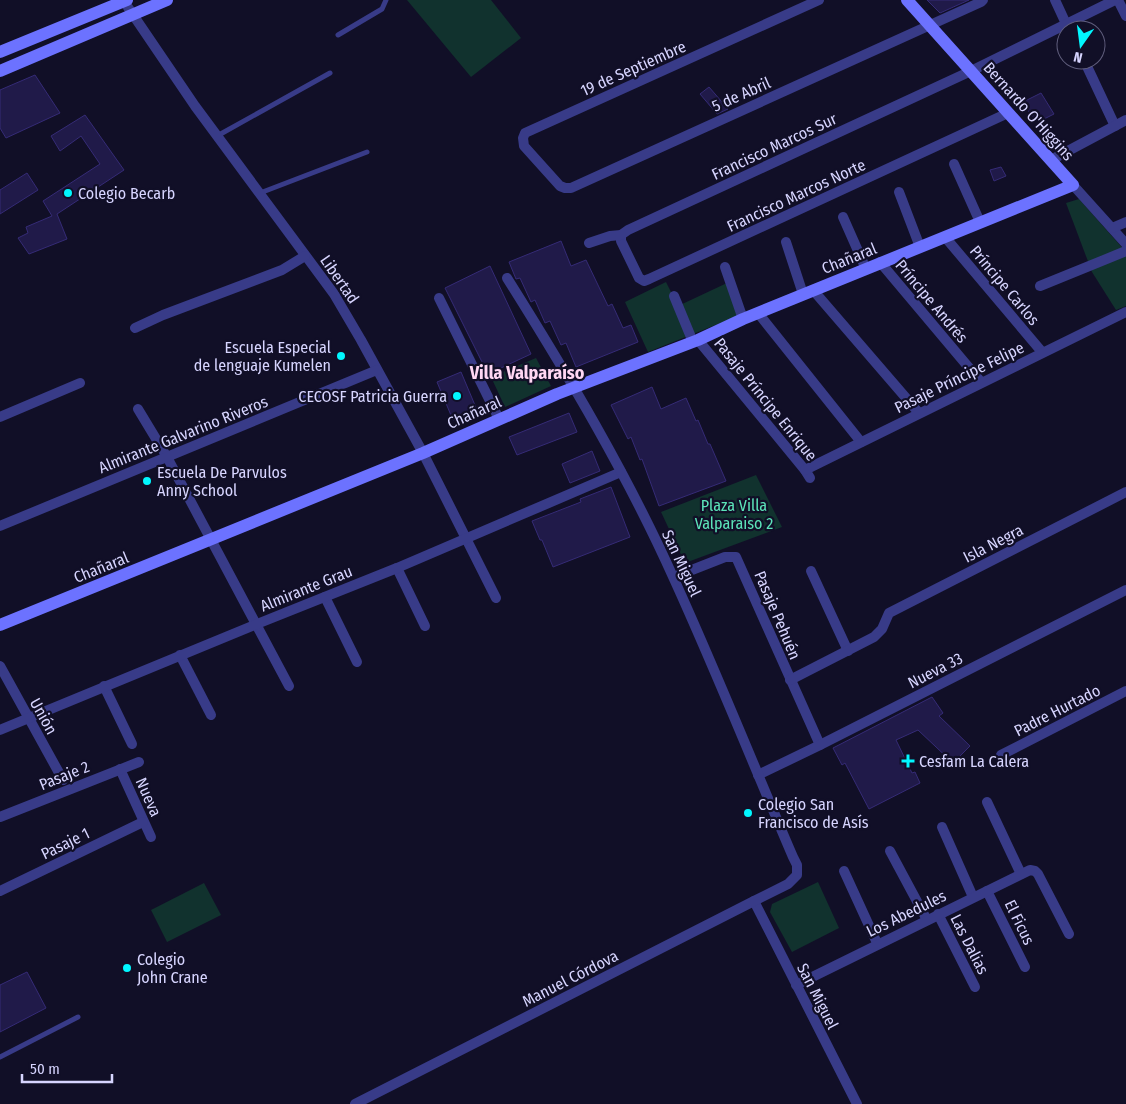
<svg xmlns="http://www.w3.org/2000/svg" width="1126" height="1104" font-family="'Fira Sans Condensed',sans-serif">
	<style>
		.green { fill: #11322e }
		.building { fill: #201a49; stroke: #352b76 }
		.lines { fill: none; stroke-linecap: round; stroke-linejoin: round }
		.lane { stroke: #383b88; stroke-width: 5 }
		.street { stroke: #383b88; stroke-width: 10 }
		.secondary { stroke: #6c72ff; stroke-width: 12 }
		.poi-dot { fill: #01f7ff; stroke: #110f27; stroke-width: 2 }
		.labels { text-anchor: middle; stroke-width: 4.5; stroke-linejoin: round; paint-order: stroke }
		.street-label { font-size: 16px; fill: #d7d5ff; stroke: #110f27 }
		.poi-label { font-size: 16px; fill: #d7d5ff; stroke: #110f27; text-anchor: start }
		.park-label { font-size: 16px; fill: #5ce4b9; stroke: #110f27 }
		.neighbourhood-label { font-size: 18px; font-weight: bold; fill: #ffd7f3; stroke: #110f27 }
	</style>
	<rect width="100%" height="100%" fill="#110f27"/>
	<g class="green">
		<path d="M407,0H491L521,38L471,77Z"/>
		<path d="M1079,199L1126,252V306L1116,310L1092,272L1066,203Z"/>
		<path d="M666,282L678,306L727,283L738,316L648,352L625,302Z"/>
		<path d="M536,358L551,386L505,407L491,377Z"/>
		<path d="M756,475L782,527L685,563L661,512Z"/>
		<path d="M818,882L839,928L792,952L770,912L772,904Z"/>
		<path d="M204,883L221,915L167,942L151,910Z"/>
	</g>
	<g class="building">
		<path d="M927,0H969L940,13Z"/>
		<path d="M35,75L60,113L6,138L0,128V90Z"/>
		<path d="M709,87L728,109L717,114L700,94Z"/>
		<path d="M1041,93L1054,114L1038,122L1021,103Z"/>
		<path d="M85,115L124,170L57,214L67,239L29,254L18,238L28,233L26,227L52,216L43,201L100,164L81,136L60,151L51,136Z"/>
		<path d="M1001,167L1006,176L994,181L990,170Z"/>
		<path d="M27,173L38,190L0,214V190Z"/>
		<path d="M561,241L571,266L586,260L608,306L612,304L623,328L631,325L638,342L576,367L566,343L561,345L550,321L545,323L535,300L531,302L520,278L516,279L509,262Z"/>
		<path d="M490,266L531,354L488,374L445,288Z"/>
		<path d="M461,372L477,410L453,420L437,382Z"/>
		<path d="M652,387L661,409L686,398L696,421L698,420L708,444H710L726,481L659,506L642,459L640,460L631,437L628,439L611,405Z"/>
		<path d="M569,413L577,432L517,455L509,437Z"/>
		<path d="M592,451L600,471L570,483L562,464Z"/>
		<path d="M611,487L630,537L553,567L542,540H540L532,521L581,502L580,499Z"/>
		<path d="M932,697L943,713L939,716L970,746L953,763L918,730L896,740L912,773L915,772L920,783L869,809L845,763L842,765L833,748Z"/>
		<path d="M27,972L46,1008L0,1032V985Z"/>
	</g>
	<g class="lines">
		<g class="lane">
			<path d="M338,35L382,9L386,0"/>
			<path d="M217,136L330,73"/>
			<path d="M260,193L367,152"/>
			<path d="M0,1057L78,1017"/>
		</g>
		<g class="street">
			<path d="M123,0L195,106L334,294L361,340L423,453L496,598"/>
			<path d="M819,0L525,133L523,138L524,146L560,186L565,188H571L981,2L983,0"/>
			<path d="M1055,0L1068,28"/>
			<path d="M1118,0L1126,16"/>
			<path d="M1084,60L1115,126"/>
			<path d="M1051,160L1126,120"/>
			<path d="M954,164L980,222"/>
			<path d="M1073,185L1126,244"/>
			<path d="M899,192L920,247"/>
			<path d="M843,217L866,269"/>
			<path d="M1112,228L1126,222"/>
			<path d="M621,235V241L639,278L644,281L649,279L1008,113"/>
			<path d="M945,237L1042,352"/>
			<path d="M786,242L803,294"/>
			<path d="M589,243L610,236L621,235L628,230L971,71L1115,0"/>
			<path d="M880,262L981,382"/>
			<path d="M725,267L743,319"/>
			<path d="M1040,286L1126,251"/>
			<path d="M813,290L919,413"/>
			<path d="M674,296L693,342"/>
			<path d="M439,298L499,419"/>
			<path d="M758,313L861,442"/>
			<path d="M135,328L163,315L282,270L305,256"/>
			<path d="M698,340L805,470L810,478"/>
			<path d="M138,409L167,457L289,686"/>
			<path d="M0,417L80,383"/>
			<path d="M805,470L1126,312"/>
			<path d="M0,526L377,370"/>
			<path d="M397,568L425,626"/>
			<path d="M811,571L848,651"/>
			<path d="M674,577L725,557H736L820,745"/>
			<path d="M325,597L357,662"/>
			<path d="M180,655L211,715"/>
			<path d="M0,666L63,780"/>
			<path d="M790,680L874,637L882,629L889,613L1126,492"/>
			<path d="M104,686L132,744"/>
			<path d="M0,730L257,624L397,568L621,472"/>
			<path d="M1001,755L1126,691"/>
			<path d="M120,769L151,837"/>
			<path d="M758,775L820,745L1126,590"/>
			<path d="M987,802L1021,874"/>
			<path d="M0,817L139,762"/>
			<path d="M942,827L973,897"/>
			<path d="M890,851L927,920"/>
			<path d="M844,871L877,943"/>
			<path d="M0,891L143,822"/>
			<path d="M987,891L1025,967"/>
			<path d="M754,901L857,1104"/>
			<path d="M938,914L975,987"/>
			<path d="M796,985L1030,870L1035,871L1038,874L1069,934"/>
			<path d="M355,1104L754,901L788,884L797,875V865L793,857C753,764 716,671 674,579C627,474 568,375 507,278"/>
		</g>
		<g class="secondary">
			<path d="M0,52L127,0"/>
			<path d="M0,71L167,0"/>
			<path d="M0,625L423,453L557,394L698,340L743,319L1073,185L907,0"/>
		</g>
	</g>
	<g class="poi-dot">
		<circle cx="68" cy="193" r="5"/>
		<circle cx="341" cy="356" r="5"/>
		<circle cx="457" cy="396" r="5"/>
		<circle cx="147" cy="481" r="5"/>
		<path d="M905.5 753.5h5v5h5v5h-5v5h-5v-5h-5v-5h5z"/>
		<circle cx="748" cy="813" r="5"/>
		<circle cx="127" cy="968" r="5"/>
	</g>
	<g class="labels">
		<g class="street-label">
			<text transform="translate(633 68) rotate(-24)" y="6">19 de Septiembre</text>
			<text transform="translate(741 94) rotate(-24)" y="6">5 de Abril</text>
			<text transform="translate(1029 111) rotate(48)" y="6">Bernardo O'Higgins</text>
			<text transform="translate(774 146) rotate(-25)" y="6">Francisco Marcos Sur</text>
			<text transform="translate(796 195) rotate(-25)" y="6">Francisco Marcos Norte</text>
			<text transform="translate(849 258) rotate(-22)" y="6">Chañaral</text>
			<text transform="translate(340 279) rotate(55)" y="6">Libertad</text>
			<text transform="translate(1005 285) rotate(50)" y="6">Príncipe Carlos</text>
			<text transform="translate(932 301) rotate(50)" y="6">Príncipe Andrés</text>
			<text transform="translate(959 377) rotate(-26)" y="6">Pasaje Príncipe Felipe</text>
			<text transform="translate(766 399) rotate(51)" y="6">Pasaje Príncipe Enrique</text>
			<text transform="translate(474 412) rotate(-24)" y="6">Chañaral</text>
			<text transform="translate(183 434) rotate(-22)" y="6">Almirante Galvarino Riveros</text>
			<text transform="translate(993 543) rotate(-27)" y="6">Isla Negra</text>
			<text transform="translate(682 563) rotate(65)" y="6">San Miguel</text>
			<text transform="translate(101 567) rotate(-22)" y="6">Chañaral</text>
			<text transform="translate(306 588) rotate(-22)" y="6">Almirante Grau</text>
			<text transform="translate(778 615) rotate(67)" y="6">Pasaje Pehuén</text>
			<text transform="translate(935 670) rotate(-27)" y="6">Nueva 33</text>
			<text transform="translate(1057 710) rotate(-27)" y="6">Padre Hurtado</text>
			<text transform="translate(44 716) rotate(61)" y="6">Unión</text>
			<text transform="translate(64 775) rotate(-22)" y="6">Pasaje 2</text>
			<text transform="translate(149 797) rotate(66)" y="6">Nueva</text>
			<text transform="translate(65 843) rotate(-26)" y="6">Pasaje 1</text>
			<text transform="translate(906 913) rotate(-26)" y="6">Los Abedules</text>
			<text transform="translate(1020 922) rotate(64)" y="6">El Ficus</text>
			<text transform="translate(970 944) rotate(63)" y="6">Las Dalias</text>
			<text transform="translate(570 978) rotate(-27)" y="6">Manuel Córdova</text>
			<text transform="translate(818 996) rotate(63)" y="6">San Miguel</text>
		</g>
		<g class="poi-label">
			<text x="78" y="199">Colegio Becarb</text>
			<text x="331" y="353" text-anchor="end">Escuela Especial<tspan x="331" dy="18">de lenguaje Kumelen</tspan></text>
			<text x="447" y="402" text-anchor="end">CECOSF Patricia Guerra</text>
			<text x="157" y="478">Escuela De Parvulos<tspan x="157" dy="18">Anny School</tspan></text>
			<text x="919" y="767">Cesfam La Calera</text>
			<text x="758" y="810">Colegio San<tspan x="758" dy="18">Francisco de Asís</tspan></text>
			<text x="137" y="965">Colegio<tspan x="137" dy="18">John Crane</tspan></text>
		</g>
		<g class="park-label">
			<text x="734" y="511">Plaza Villa<tspan x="734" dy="18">Valparaiso 2</tspan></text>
		</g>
		<g class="neighbourhood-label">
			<text x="527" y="379">Villa Valparaíso</text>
		</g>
	</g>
	<g transform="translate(1081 45) rotate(194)"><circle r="24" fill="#110f27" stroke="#605e7d"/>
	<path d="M0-4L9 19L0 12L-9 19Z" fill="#01f7ff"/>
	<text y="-8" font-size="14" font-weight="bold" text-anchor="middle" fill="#d7d5ff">N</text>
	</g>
	<path d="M22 1074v8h90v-8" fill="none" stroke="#d7d5ff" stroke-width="2.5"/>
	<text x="30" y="1074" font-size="15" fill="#d7d5ff" stroke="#110f27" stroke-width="4" paint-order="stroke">50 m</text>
</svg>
